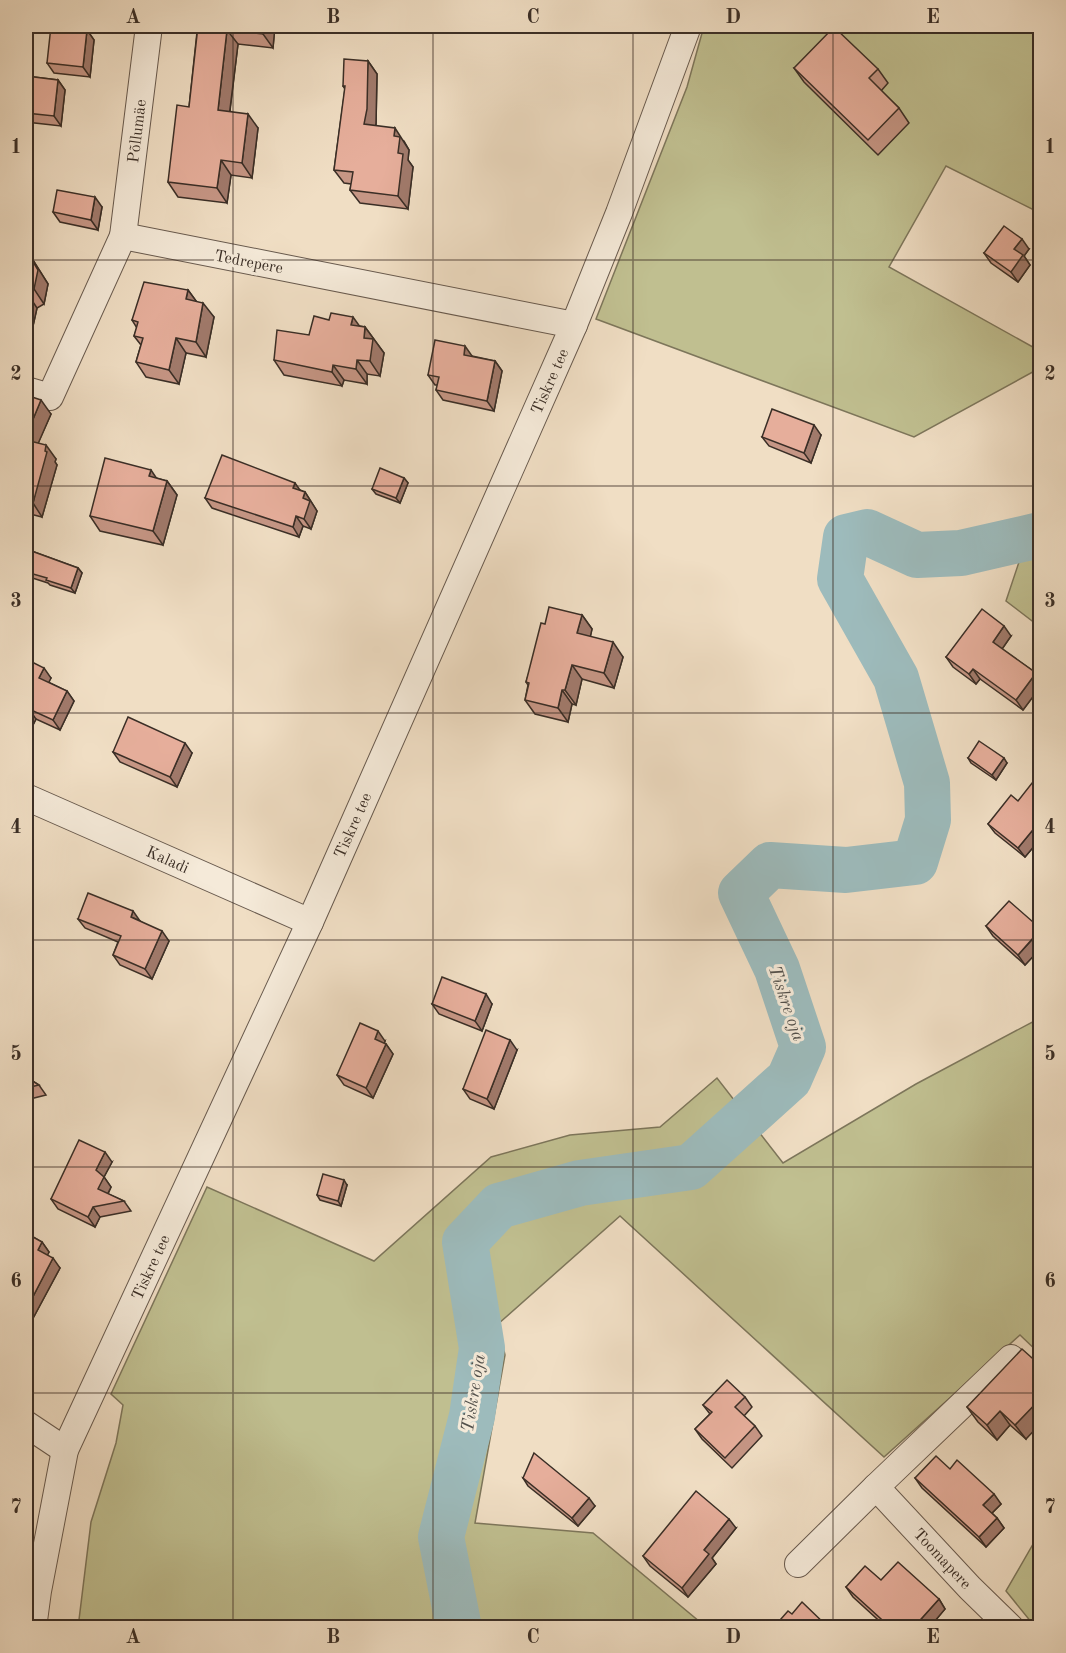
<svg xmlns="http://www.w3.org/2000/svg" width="1066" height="1653" font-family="'Old Standard TT',serif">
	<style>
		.green { fill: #c0bf90; stroke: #7d765b; stroke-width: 1.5 }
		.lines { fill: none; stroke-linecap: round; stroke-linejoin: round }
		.river { stroke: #9dbbbc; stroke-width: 46 }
		.minor-casing { stroke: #685a4e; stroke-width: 28 }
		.minor { stroke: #f5ead9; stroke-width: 26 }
		.wall { fill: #c69685; stroke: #3a2e26; stroke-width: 1.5 }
		.shaded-wall { fill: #a17a6c; stroke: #3a2e26; stroke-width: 1.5 }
		.building { fill: #e6ae9b; stroke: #3a2e26; stroke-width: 1.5 }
		.grid { fill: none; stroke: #3a2e26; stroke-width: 1.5; stroke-opacity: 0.55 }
		.labels { text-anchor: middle; stroke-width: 6; stroke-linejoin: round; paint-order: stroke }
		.street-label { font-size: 16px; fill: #3a2e26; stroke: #f5ead9 }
		.water-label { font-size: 18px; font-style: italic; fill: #53514c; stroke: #f5ead9 }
		.neatline { fill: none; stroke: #3a2e26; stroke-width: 2 }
		.grid-label { font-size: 20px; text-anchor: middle; font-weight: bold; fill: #3a2e26 }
	</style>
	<rect width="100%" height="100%" fill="#f0dec4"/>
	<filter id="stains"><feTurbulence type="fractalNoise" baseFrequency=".00333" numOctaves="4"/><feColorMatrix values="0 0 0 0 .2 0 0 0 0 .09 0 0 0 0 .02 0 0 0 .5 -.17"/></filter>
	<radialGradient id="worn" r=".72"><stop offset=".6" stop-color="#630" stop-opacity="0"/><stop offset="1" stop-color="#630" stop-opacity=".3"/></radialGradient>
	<g class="green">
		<path d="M704,26H1040V213L946,166L889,267L1040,351V368L914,437L596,319L687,87Z"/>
		<path d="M1040,499V627L1006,601Z"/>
		<path d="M1040,1018V1354L1020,1335L884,1457L620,1216L498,1324L505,1355L475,1523L593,1533L706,1627L78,1628L91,1522L116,1443L123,1405L111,1394L207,1187L374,1261L491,1157L570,1135L660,1127L717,1078L783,1163L916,1084Z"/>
		<path d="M1040,1532V1627L1036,1628L1006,1591Z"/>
	</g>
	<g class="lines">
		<path class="river" d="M459,1628L441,1537L472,1416L482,1348L465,1242L499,1206L580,1183L691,1167L789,1079L803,1047L777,969L741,893L770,865L846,870L915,862L928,820L927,783L896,678L840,579L846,537L867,532L917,555L961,553L1040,535"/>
		<defs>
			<g id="minor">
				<path d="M123,236L149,26"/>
				<path d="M26,390L50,397L123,236L574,325"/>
				<path d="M26,797L310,922"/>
				<path d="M26,1424L65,1450"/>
				<path d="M876,1487L1011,1358"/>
				<path d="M798,1564L876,1487L970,1588L1011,1628"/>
				<path d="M33,1628L38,1591L65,1450L310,922L574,325L619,213L688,26"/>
			</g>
		</defs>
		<use href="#minor" class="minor-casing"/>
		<use href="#minor" class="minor"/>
	</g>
	<g class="wall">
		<path d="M193,26H275L273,48L238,44L230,111L258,128L252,178L231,175L227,203L178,197L168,182L189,107L197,32Z"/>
		<path d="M87,30L94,40L90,77L54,73L47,63Z"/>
		<path d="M368,61L377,74L376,126L404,141L409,150L408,160L413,167L408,209L360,203L350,190L351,184L344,183L334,170L345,89L343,86Z"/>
		<path d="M794,68L878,69L888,83L881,91L899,108L909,123L878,155L804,82Z"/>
		<path d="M26,76L58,80L65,90L61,126L26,122Z"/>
		<path d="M102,207L98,230L60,222L53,212Z"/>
		<path d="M26,249L48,284L44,304L37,308L33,326L26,324Z"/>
		<path d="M1029,249L1024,256L1030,265L1018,282L991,263L984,253Z"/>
		<path d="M188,290L196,301L214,317L206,357L186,353L179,384L146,377L136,362L141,345L134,336L137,328L132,320Z"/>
		<path d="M359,326L365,327L384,353L380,376L367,374V384L344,380L342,386L284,375L274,360L309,335Z"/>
		<path d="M472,356L495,361L502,371L494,411L443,400L436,390L438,385H435L428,375Z"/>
		<path d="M26,395L51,414L38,443L56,459L55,462L57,465L42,517L26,513Z"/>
		<path d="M821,435L811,463L769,446L762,437Z"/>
		<path d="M156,478L167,481L177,495L163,545L100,531L90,516Z"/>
		<path d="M404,478L408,483L400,503L376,494L372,489Z"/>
		<path d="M300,490L305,492L317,511L311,529L303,526L299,537L212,508L205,498Z"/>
		<path d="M26,549L78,568L82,573L75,593L50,585L48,583L26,576Z"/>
		<path d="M582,615L592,629L590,637L623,657L614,688L582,679L576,705L572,704L568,722L535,714L525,700L528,685L526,682L545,624Z"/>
		<path d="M1011,636L1002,649L1036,673L1041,680V686L1023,710L980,679L976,684L953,667L946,657Z"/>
		<path d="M26,659L51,678L48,682L67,691L74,701L60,730L36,719L30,731L26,729Z"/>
		<path d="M113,752L192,753L177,787L120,762Z"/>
		<path d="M968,758L1007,763L996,780L971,763Z"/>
		<path d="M1041,782V838L1025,857L995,833L988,824L1018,801Z"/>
		<path d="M78,919L140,921L169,941L152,979L120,965L113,955L118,942L85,928Z"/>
		<path d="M986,926L1041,929V948L1025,965L993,936Z"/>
		<path d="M432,1004H492L482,1031L439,1014Z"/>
		<path d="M385,1041L384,1044H386L393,1054L373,1098L344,1085L337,1075Z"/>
		<path d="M517,1050L494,1109L470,1099L463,1089Z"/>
		<path d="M26,1077L39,1085L46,1095L26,1100Z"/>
		<path d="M112,1162L104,1177L111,1187L108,1194L124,1201L131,1211L100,1217L95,1227L58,1209L51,1199Z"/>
		<path d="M347,1185L341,1206L320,1200L317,1195Z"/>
		<path d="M26,1233L42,1242L49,1252L47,1255L60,1268L31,1322L26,1319Z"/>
		<path d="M1041,1366L1026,1439L1010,1425L997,1440L978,1422L967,1407Z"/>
		<path d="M745,1397L752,1407L744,1416L755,1426L762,1436L732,1468L702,1439L695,1429L710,1414L703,1405Z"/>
		<path d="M950,1469L1001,1504L992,1513L997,1518L1004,1528L986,1547L922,1488L915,1478Z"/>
		<path d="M523,1478L595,1506L578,1526L528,1486Z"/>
		<path d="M736,1528L712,1558L716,1564L688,1597L650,1566L643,1556Z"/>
		<path d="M881,1580L939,1599L945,1609L929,1628H887L853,1597L846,1587Z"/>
	</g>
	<g class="shaded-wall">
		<path d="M263,26H275L273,48L263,34Z"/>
		<path d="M87,30L94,40L90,77L83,67Z"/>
		<path d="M227,30L238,44L228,125L218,110Z"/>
		<path d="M368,61L377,74L376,123L374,138L364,124Z"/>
		<path d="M58,80L65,90L61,126L54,116Z"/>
		<path d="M248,114L258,128L252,178L242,163Z"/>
		<path d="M395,128L409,150L408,160L413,167L408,209L398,196L394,136Z"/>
		<path d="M221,160L231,175L227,203L217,188Z"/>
		<path d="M95,197L102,207L98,230L91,220Z"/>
		<path d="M1022,239L1029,249L1024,256L1030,265L1018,282L1011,272L1014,249Z"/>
		<path d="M26,249L48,284L44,304L34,289Z"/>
		<path d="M188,290L199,305L186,299Z"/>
		<path d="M27,293L37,308L33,326L26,316V300Z"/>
		<path d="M203,303L214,317L206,357L196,342Z"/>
		<path d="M353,317L363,331L351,325Z"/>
		<path d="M365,327L384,353L380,376L370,361L364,338Z"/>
		<path d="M176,338L186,353L179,384L169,370Z"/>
		<path d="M465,346L472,356L471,365L464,355Z"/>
		<path d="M357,360L367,374V384L356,369Z"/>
		<path d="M495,361L502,371L494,411L487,401Z"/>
		<path d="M333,365L344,380L342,386L332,372Z"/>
		<path d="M41,400L51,414L34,453L26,441V436Z"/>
		<path d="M814,425L821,435L811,463L804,453Z"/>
		<path d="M46,445L56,459L55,462L57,465L42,517L33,503Z"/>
		<path d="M151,470L161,485L149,476Z"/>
		<path d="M404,478L408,483L400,503L396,498Z"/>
		<path d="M167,481L177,495L163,545L153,531Z"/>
		<path d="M295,483L302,493L293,488Z"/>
		<path d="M305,492L317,511L311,529L304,519L303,498Z"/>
		<path d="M296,516L303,526L299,537L293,527Z"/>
		<path d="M78,568L82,573L75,593L71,588Z"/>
		<path d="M582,615L592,629L588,648L577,633Z"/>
		<path d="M1004,626L1011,636L1000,652L993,642Z"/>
		<path d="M613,642L623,657L614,688L604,673Z"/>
		<path d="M572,665L582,679L576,705L565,690Z"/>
		<path d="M44,668L51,678L46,688L39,678Z"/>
		<path d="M973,669L980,679L976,684L969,674Z"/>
		<path d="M1036,673L1041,680V686L1023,710L1016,700Z"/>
		<path d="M562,690L572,704L568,722L558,708Z"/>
		<path d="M67,691L74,701L60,730L53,720Z"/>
		<path d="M29,709L36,719L30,731L26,724V717Z"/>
		<path d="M185,743L192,753L177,787L170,777Z"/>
		<path d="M1004,758L1007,763L996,780L992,775Z"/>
		<path d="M1041,820V838L1025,857L1018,848Z"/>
		<path d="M133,911L140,921L131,917Z"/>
		<path d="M1041,930V948L1025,965L1018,955Z"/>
		<path d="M162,931L169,941L152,979L145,969Z"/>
		<path d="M486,994L492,1004L482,1031L475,1021Z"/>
		<path d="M378,1031L385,1041L382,1049L375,1039Z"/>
		<path d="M510,1040L517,1050L494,1109L487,1099Z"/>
		<path d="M386,1044L393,1054L373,1098L366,1088Z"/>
		<path d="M105,1152L112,1162L104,1177L111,1187L105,1199L98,1189L96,1170Z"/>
		<path d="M344,1180L347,1185L341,1206L338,1201Z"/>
		<path d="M93,1207L100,1217L95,1227L88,1217Z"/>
		<path d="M42,1242L49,1252L45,1260L38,1250Z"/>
		<path d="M53,1258L60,1268L31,1322L26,1314V1310Z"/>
		<path d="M1041,1398V1423L1026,1439L1015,1425Z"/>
		<path d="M1000,1411L1010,1425L997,1440L987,1425Z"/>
		<path d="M994,1494L1001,1504L990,1515L983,1505Z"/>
		<path d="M589,1498L595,1506L578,1526L572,1518Z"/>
		<path d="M997,1518L1004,1528L986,1547L979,1537Z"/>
		<path d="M729,1519L736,1528L712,1558L716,1564L688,1597L682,1588L704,1550Z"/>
		<path d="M939,1599L945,1609L929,1628H913Z"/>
	</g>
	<g class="building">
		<path d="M51,26L87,30L83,67L47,63Z"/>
		<path d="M198,26H263V34L227,30L218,110L248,114L242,163L221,160L217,188L168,182L177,105L189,107Z"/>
		<path d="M834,27L878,69L869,78L899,108L868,140L794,68Z"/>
		<path d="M344,59L368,61L367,109L364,124L395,128L394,136L400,137L398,153L403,154L398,196L350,190L353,172L334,170L345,86H343Z"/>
		<path d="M26,76L58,80L54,116L26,113Z"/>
		<path d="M57,190L95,197L91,220L53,212Z"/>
		<path d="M1004,226L1022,239L1014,249L1023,255L1011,272L984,253Z"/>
		<path d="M26,250L38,270L34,289L27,293L26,300Z"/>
		<path d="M144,282L188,290L186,299L203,303L196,342L176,338L169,370L136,362L143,338L134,336L138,322L132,320Z"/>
		<path d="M331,313L353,317L351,325L365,327L364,338L373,339L370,361L357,360L356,369L333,365L332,372L274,360L277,330L309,335L314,316L329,320Z"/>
		<path d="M435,340L465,346L464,355L495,361L487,401L436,390L439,377L428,375Z"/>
		<path d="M26,395L41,400L26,436Z"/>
		<path d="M772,409L814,425L804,453L762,437Z"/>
		<path d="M26,440L46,445L45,451L47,452L33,503L26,501Z"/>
		<path d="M222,455L295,483L293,488L305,492L303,498L310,501L304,519L296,516L293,527L205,498Z"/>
		<path d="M105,458L151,470L149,476L167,481L153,531L90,516Z"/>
		<path d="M380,468L404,478L396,498L372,489Z"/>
		<path d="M26,549L78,568L71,588L46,580L47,578L26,572Z"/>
		<path d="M549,607L582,615L577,633L613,642L604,673L572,665L565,690H562L558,708L525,700L529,683L526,682L541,623L545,624Z"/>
		<path d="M982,609L1004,626L993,642L1036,673L1016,700L973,669L969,674L946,657Z"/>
		<path d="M26,659L44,668L39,678L67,691L53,720L29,709L26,717Z"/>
		<path d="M128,717L185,743L170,777L113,752Z"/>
		<path d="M979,741L1004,758L992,775L968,758Z"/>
		<path d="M1036,778L1041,782V820L1018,848L988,824L1011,795L1018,801Z"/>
		<path d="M88,893L133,911L131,917L162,931L145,969L113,955L121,936L78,919Z"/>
		<path d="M1009,901L1041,929L1018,955L986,926Z"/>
		<path d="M442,977L486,994L475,1021L432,1004Z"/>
		<path d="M360,1023L378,1031L375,1039L386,1044L366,1088L337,1075Z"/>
		<path d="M486,1030L510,1040L487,1099L463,1089Z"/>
		<path d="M26,1077L39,1085L26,1088Z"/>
		<path d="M79,1140L105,1152L96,1170L104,1177L98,1189L124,1201L93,1207L88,1217L51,1199Z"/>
		<path d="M323,1174L344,1180L338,1201L317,1195Z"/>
		<path d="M26,1233L42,1242L38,1250L53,1258L26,1310Z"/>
		<path d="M1022,1349L1041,1366V1398L1015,1425L1000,1411L987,1425L967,1407Z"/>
		<path d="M727,1380L745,1397L735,1407L755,1426L725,1458L695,1429L712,1412L703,1405Z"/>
		<path d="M534,1453L589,1498L572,1518L523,1478Z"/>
		<path d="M936,1456L950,1469L957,1460L994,1494L983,1505L997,1518L979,1537L915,1478Z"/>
		<path d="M696,1491L729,1519L704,1550L709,1554L682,1588L643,1556Z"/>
		<path d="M898,1562L939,1599L913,1628H891L846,1587L865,1566L881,1580Z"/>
		<path d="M802,1602L829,1628H773L788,1611L792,1614Z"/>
	</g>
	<path class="grid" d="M233,26V1628M433,26V1628M633,26V1628M833,26V1628M26,260H1040M26,486H1040M26,713H1040M26,940H1040M26,1167H1040M26,1393H1040"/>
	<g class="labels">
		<g class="street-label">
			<text transform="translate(136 131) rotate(-83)" y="6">Põllumäe</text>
			<text transform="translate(249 261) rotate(11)" y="6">Tedrepere</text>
			<text transform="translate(549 381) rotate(-66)" y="6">Tiskre tee</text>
			<text transform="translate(352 825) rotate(-66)" y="6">Tiskre tee</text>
			<text transform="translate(168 859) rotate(24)" y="6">Kaladi</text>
			<text transform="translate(150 1267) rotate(-65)" y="6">Tiskre tee</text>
			<text transform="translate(943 1558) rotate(47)" y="6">Toomapere</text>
		</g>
		<g class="water-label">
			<text transform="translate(787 1003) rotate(71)" y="6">Tiskre oja</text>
			<text transform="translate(473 1393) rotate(-81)" y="6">Tiskre oja</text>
		</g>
	</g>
	<rect width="1066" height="1653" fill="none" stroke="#f0dec4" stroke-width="66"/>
	<rect x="33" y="33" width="1000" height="1587" class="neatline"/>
	<g class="grid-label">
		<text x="133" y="23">A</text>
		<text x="333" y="23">B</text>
		<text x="533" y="23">C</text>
		<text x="733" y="23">D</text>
		<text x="933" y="23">E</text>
		<text x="16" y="153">1</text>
		<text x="1050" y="153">1</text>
		<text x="16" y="380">2</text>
		<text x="1050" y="380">2</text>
		<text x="16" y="607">3</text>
		<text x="1050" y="607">3</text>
		<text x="16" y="833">4</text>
		<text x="1050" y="833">4</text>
		<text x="16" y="1060">5</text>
		<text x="1050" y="1060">5</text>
		<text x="16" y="1287">6</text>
		<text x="1050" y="1287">6</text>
		<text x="16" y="1513">7</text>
		<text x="1050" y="1513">7</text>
		<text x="133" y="1643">A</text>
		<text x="333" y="1643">B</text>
		<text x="533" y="1643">C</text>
		<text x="733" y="1643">D</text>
		<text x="933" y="1643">E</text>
	</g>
	<rect width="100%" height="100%" filter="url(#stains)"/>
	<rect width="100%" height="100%" fill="url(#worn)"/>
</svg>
